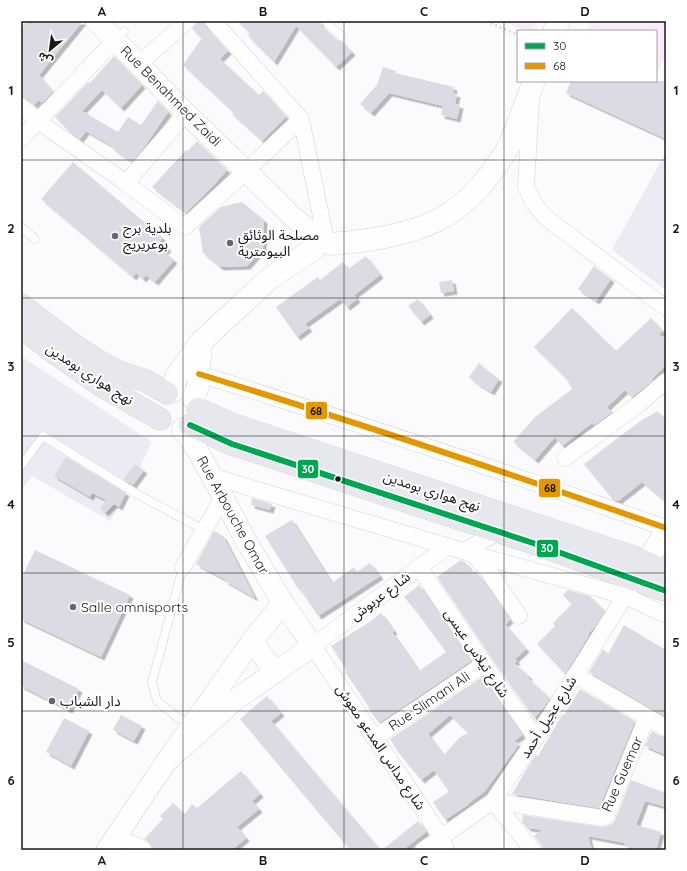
<svg xmlns="http://www.w3.org/2000/svg" width="687" height="871" font-family="Quicksand,'Noto Sans Arabic',sans-serif">
	<style>
		.built { fill: #ebecf3 }
		.green { fill: #faebfa }
		.building { fill: #dedae4; fill-rule: evenodd; filter: url(#shadow) }
		.lines { fill: none; stroke-linecap: round; stroke-linejoin: round }
		.service-casing { stroke: #d4d4d6; stroke-width: 9 }
		.minor-casing { stroke: #d4d4d6; stroke-width: 17 }
		.tertiary-casing { stroke: #d4d4d6; stroke-width: 22 }
		.secondary-casing { stroke: #d4d4d6; stroke-width: 23 }
		.primary-casing { stroke: #d8d8da; stroke-width: 23 }
		.path { stroke: #d6d6d8; stroke-width: 2.5; stroke-dasharray: 2 3; stroke-linecap: butt }
		.service { stroke: #fefeff; stroke-width: 8 }
		.minor { stroke: #fefeff; stroke-width: 16 }
		.tertiary { stroke: #fefeff; stroke-width: 21 }
		.secondary { stroke: #fefeff; stroke-width: 22 }
		.primary { stroke: #e6e8ed; stroke-width: 22 }
		.bus-1-casing { stroke: #fff; stroke-width: 9 }
		.bus-2-casing { stroke: #fff; stroke-width: 9 }
		.bus-1 { stroke: #00a651; stroke-width: 6 }
		.bus-2 { stroke: #e19803; stroke-width: 6 }
		.grid { fill: none; stroke: #18181a; stroke-width: 1; stroke-opacity: 0.55 }
		.poi-dot { fill: #676769; stroke: #fff; stroke-width: 1.5 }
		.bus-dot { fill: #18181a; stroke: #fff; stroke-width: 1.5 }
		.labels { text-anchor: middle; stroke-width: 4; stroke-linejoin: round; paint-order: stroke }
		.street-label { font-size: 14px; fill: #18181a; stroke: #fff }
		.poi-label { font-size: 14px; fill: #18181a; stroke: #fff; text-anchor: start }
		.line-badge { stroke: #fff; stroke-width: 1.5 }
		.badge-label { font-size: 11px; text-anchor: middle; font-weight: bold; fill: #fff }
		.pale-badge-label { font-size: 11px; text-anchor: middle; font-weight: bold; fill: #111 }
		.neatline { fill: none; stroke: #18181a; stroke-width: 1.5 }
		.grid-label { font-size: 13px; text-anchor: middle; font-weight: bold; fill: #18181a }
	</style>
	<defs>
		<filter id="shadow"><feDropShadow dx="3.5" dy="3.5" stdDeviation="0" flood-color="#0004"/></filter>
	</defs>
	<rect width="100%" height="100%" fill="#fbfbfd"/>
	<g class="built">
		<path d="M666,152V290L612,250Z"/>
		<path d="M21,356L152,442L129,489L110,521L32,476L21,490Z"/>
	</g>
	<g class="green">
		<path d="M503,21H538L534,31H525Z"/>
		<path d="M591,21H666V55L656,75V31H586Z"/>
	</g>
	<g class="building">
		<path d="M27,21H83L39,75L53,92L42,103L39,100L34,105L27,99L21,97V28Z"/>
		<path d="M196,21H204L206,27L228,51L220,59L259,95L263,91L286,117L262,141L232,114L234,113L204,85L183,65L202,38L192,29L196,24Z"/>
		<path d="M237,21H320L321,25L337,40L342,41L352,52L336,67L296,26L274,62L248,36L250,33Z"/>
		<path d="M114,56L142,85L121,108L102,90L82,111L118,132L128,117L141,125L158,101L168,112L143,149L132,162L111,147L112,146L86,131L80,139L71,133L55,117L88,82L90,83Z"/>
		<path d="M383,67L396,71L395,73L454,87L453,93L457,94L455,104L460,105L457,119L441,115L443,106L389,93L371,113L360,104L377,85Z"/>
		<path d="M571,81H666V139L566,93Z"/>
		<path d="M197,141L227,170L217,181V182L186,213L152,187L186,150L188,151Z"/>
		<path d="M73,162L163,238L160,241L168,248L164,252L174,260L155,282L146,275L143,279L136,273L133,277L41,199Z"/>
		<path d="M242,202L264,220L263,248L247,266L220,267L203,253L199,227L221,207Z"/>
		<path d="M366,256L380,275L354,295L357,299L347,307L340,299L305,324L309,328L297,337L276,307L318,277L320,280L343,262L348,269Z"/>
		<path d="M594,266L611,279L596,301L578,289Z"/>
		<path d="M452,280L454,291L441,293L439,282Z"/>
		<path d="M418,299L430,315L421,322L408,306Z"/>
		<path d="M572,308L616,351L651,318L663,331L659,334L666,341V365L652,379L653,380L632,397L625,390L607,407L612,412L594,425L592,423L562,446L555,437L535,460L513,442L535,417L572,389L566,378L534,347Z"/>
		<path d="M479,363L488,371L499,379L491,392L478,384L469,377Z"/>
		<path d="M658,411L666,424V502L642,482L618,501L613,500L584,464L615,440L642,420Z"/>
		<path d="M66,457L126,493L119,507L114,504L105,513L100,508L106,500L92,493L90,497L54,476Z"/>
		<path d="M135,464L144,470L133,485L123,479Z"/>
		<path d="M252,498L272,504L270,510L251,505Z"/>
		<path d="M292,520L332,583L354,567L357,572L370,563L380,576L318,616L300,589L299,590L265,536Z"/>
		<path d="M214,531L223,536L255,598L225,581L226,580L196,564Z"/>
		<path d="M35,550L130,595L101,657L21,619V579Z"/>
		<path d="M461,560L465,562L473,573L475,571L481,578L510,620L505,624L526,649L515,659L517,661L514,663L529,676L528,678L550,698L544,707L534,718L492,659L437,577Z"/>
		<path d="M419,585L471,661L379,723L368,708L369,707L345,672L347,671L331,646L368,623L381,613L394,631L392,632L419,671L446,652L416,611L404,597Z"/>
		<path d="M568,590L590,596L605,611L594,628L588,634L589,635L565,674L537,644L555,626L553,623L572,604L563,595Z"/>
		<path d="M624,625L666,650V717L589,672L603,649L608,654Z"/>
		<path d="M21,660L79,689L69,710L21,686Z"/>
		<path d="M482,677L522,735L514,741L519,744L485,791L469,803V804L445,820L433,802L449,792L434,770L421,780L398,752L390,739ZM450,715L468,733L459,738L444,755L428,734Z"/>
		<path d="M580,689L635,721L599,808L512,794L532,760L536,755L538,756L562,715H564Z"/>
		<path d="M267,696L281,713L271,721L380,850H350L240,719Z"/>
		<path d="M121,715L142,726L134,741L113,730Z"/>
		<path d="M64,718L89,731L71,766L46,752Z"/>
		<path d="M652,731L661,736L666,737V755L645,746Z"/>
		<path d="M241,771L260,794L252,801L259,809L237,827L246,838L232,850H153L152,845L144,839L163,819L160,816L173,803L185,814L192,804L197,808Z"/>
		<path d="M631,780L666,793V807L645,801L636,825L661,832L656,850H639L624,846L625,843L588,836L592,850H542L541,844L534,836L542,830L528,828L522,822L523,815L601,827L608,826L613,823L616,818Z"/>
		<path d="M418,821L426,832L403,850H382Z"/>
	</g>
	<g class="lines">
		<defs>
			<g id="service">
				<path d="M325,21L341,36"/>
				<path d="M115,40L124,31"/>
				<path d="M21,227L35,239"/>
				<path d="M21,466L43,436L137,494L204,530"/>
				<path d="M183,567L152,682L157,701L177,717L192,725"/>
			</g>
			<g id="minor">
				<path d="M213,21L301,119L325,236"/>
				<path d="M139,64L187,21"/>
				<path d="M531,101L526,187L533,202L545,217L666,308"/>
				<path d="M21,106L38,121L126,183"/>
				<path d="M186,113L126,183L185,227L246,171L301,119"/>
				<path d="M21,139L115,40"/>
				<path d="M199,374C356,422 511,474 666,528"/>
				<path d="M565,458L639,404L666,381"/>
				<path d="M211,476L473,554L625,596L666,615"/>
				<path d="M464,551L498,532"/>
				<path d="M473,554L489,572L519,616"/>
				<path d="M183,567L223,497"/>
				<path d="M419,567L484,664L536,738"/>
				<path d="M575,675L666,728"/>
				<path d="M374,738L484,664"/>
				<path d="M493,801L602,818L605,817L607,814L647,717"/>
				<path d="M493,801L533,850"/>
				<path d="M115,837L138,846L144,850"/>
				<path d="M423,850L493,801L536,738L630,588"/>
				<path d="M446,850L442,838L313,646L448,546"/>
			</g>
			<g id="tertiary">
				<path d="M96,21L115,40L186,113L293,217L317,237"/>
				<path d="M636,577L666,531"/>
				<path d="M252,641L275,672"/>
				<path d="M166,762L235,700L313,646L283,603L246,541L223,497L195,446L182,429"/>
				<path d="M107,850L166,762L252,641L283,603"/>
			</g>
			<g id="secondary">
				<path d="M554,31L559,21"/>
				<path d="M331,244C366,241 406,236 438,220C467,206 495,172 510,144C513,136 516,128 519,121C524,108 529,94 534,81"/>
				<path d="M173,391L176,377L201,342L270,278L315,248"/>
				<path d="M193,398L198,386L201,342"/>
			</g>
			<g id="primary">
				<path d="M21,305L75,346L97,360L119,372L146,381L167,393"/>
				<path d="M21,327L55,353L102,386L160,419"/>
				<path d="M198,409L231,424L636,558L666,571"/>
				<path d="M190,425L232,444L536,544L666,591"/>
			</g>
		</defs>
		<use href="#service" class="service-casing"/>
		<use href="#minor" class="minor-casing"/>
		<use href="#tertiary" class="tertiary-casing"/>
		<use href="#secondary" class="secondary-casing"/>
		<use href="#primary" class="primary-casing"/>
		<path class="path" d="M486,21L518,35"/>
		<use href="#service" class="service"/>
		<use href="#minor" class="minor"/>
		<use href="#tertiary" class="tertiary"/>
		<use href="#secondary" class="secondary"/>
		<use href="#primary" class="primary"/>
		<defs>
			<path id="bus-1" d="M190,425L232,444L536,544L666,591"/>
			<path id="bus-2" d="M199,374C356,422 511,474 666,528"/>
		</defs>
		<use href="#bus-1" class="bus-1-casing"/>
		<use href="#bus-2" class="bus-2-casing"/>
		<use href="#bus-1" class="bus-1"/>
		<use href="#bus-2" class="bus-2"/>
	</g>
	<path class="grid" d="M183,21V850M344,21V850M504,21V850M21,160H666M21,298H666M21,436H666M21,573H666M21,711H666"/>
	<g class="poi-dot">
		<circle cx="115" cy="236" r="4"/>
		<circle cx="230" cy="243" r="4"/>
		<circle cx="73" cy="607" r="4"/>
		<circle cx="52" cy="701" r="4"/>
	</g>
	<circle class="bus-dot" cx="338" cy="479" r="3.5"/>
	<g class="labels">
		<g class="street-label">
			<text transform="translate(171 96) rotate(45)" y="5">Rue Benahmed Zaidi</text>
			<text transform="translate(90 374) rotate(33)" y="5">نهج هواري بومدين</text>
			<text transform="translate(432 491) rotate(18)" y="5">نهج هواري بومدين</text>
			<text transform="translate(233 515) rotate(61)" y="5">Rue Arbouche Omar</text>
			<text transform="translate(380 596) rotate(-37)" y="5">شارع عربوش</text>
			<text transform="translate(477 653) rotate(56)" y="5">شارع تيلاس عيسى</text>
			<text transform="translate(429 701) rotate(-34)" y="5">Rue Slimani Ali</text>
			<text transform="translate(548 717) rotate(-58)" y="5">شارع عجيل أحمد</text>
			<text transform="translate(381 747) rotate(56)" y="5">شارع مداس المدعو معوش</text>
			<text transform="translate(622 774) rotate(-66)" y="5">Rue Guemar</text>
		</g>
		<g class="poi-label">
			<text x="123" y="233">بلدية برج<tspan x="123" dy="16">بوعريريج</tspan></text>
			<text x="238" y="240">مصلحة الوثائق<tspan x="238" dy="16">البيومترية</tspan></text>
			<text x="81" y="612">Salle omnisports</text>
			<text x="60" y="706">دار الشباب</text>
		</g>
	</g>
	<g class="line-badge">
		<rect x="305" y="401" width="23" height="19" rx="4" fill="#e19803"/>
		<rect x="297" y="459" width="22" height="20" rx="4" fill="#00a651"/>
		<rect x="538" y="478" width="23" height="20" rx="4" fill="#e19803"/>
		<rect x="536" y="539" width="23" height="19" rx="4" fill="#00a651"/>
	</g>
	<g class="badge-label">
		<text x="308" y="473">30</text>
		<text x="547" y="552">30</text>
	</g>
	<g class="pale-badge-label">
		<text x="316" y="415">68</text>
		<text x="550" y="492">68</text>
	</g>
	<rect width="687" height="871" fill="none" stroke="#ffffff" stroke-width="44"/>
	<rect x="517" y="30" width="140" height="52" fill="#ffffff" stroke="#a3a3a3"/>
	<rect x="525" y="43" width="20" height="6" fill="#00a651" stroke="#a3a3a3"/>
	<text x="553" y="50" font-size="12" fill="#18181a">30</text>
	<rect x="525" y="63" width="20" height="6" fill="#e19803" stroke="#a3a3a3"/>
	<text x="553" y="70" font-size="12" fill="#18181a">68</text>
	<g transform="translate(50 50) rotate(209)" stroke="#ffffff" stroke-width="3" paint-order="stroke">
	<path d="M0-3L7 15L0 10L-7 15Z" fill="#18181a"/>
	<text y="-6" font-size="11" font-weight="bold" text-anchor="middle" fill="#18181a">ش</text>
	</g>
	<rect x="22" y="22" width="643" height="827" class="neatline"/>
	<g class="grid-label">
		<text x="102" y="16">A</text>
		<text x="263" y="16">B</text>
		<text x="424" y="16">C</text>
		<text x="585" y="16">D</text>
		<text x="11" y="95">1</text>
		<text x="676" y="95">1</text>
		<text x="11" y="233">2</text>
		<text x="676" y="233">2</text>
		<text x="11" y="371">3</text>
		<text x="676" y="371">3</text>
		<text x="11" y="509">4</text>
		<text x="676" y="509">4</text>
		<text x="11" y="647">5</text>
		<text x="676" y="647">5</text>
		<text x="11" y="785">6</text>
		<text x="676" y="785">6</text>
		<text x="102" y="865">A</text>
		<text x="263" y="865">B</text>
		<text x="424" y="865">C</text>
		<text x="585" y="865">D</text>
	</g>
</svg>
